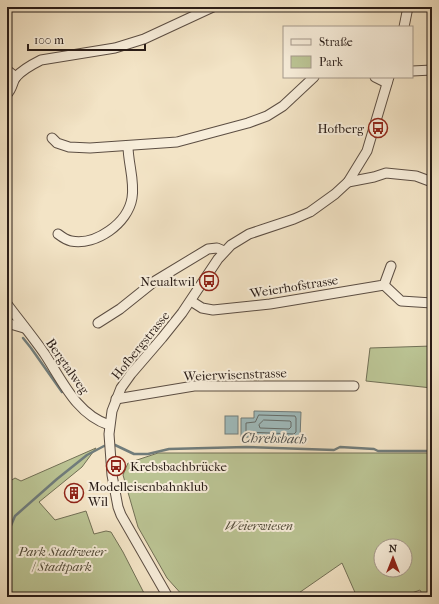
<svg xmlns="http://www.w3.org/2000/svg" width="439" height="604" font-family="'IM FELL French Canon',serif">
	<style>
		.green { fill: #bbc494; stroke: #727056; fill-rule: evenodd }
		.water { fill: #9fbcbe; stroke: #707c7b }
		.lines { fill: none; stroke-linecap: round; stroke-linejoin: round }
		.shore { stroke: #646c6a; stroke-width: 1 }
		.stream { stroke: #707c7b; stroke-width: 2.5 }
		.minor-casing { stroke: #5c4e43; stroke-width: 11 }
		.minor { stroke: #f7edda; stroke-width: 9 }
		.labels { text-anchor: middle; stroke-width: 4; stroke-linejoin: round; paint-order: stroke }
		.poi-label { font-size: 13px; fill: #291c17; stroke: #f7edda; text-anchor: end }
		.street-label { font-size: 13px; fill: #291c17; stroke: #f7edda }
		.park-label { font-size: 13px; font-style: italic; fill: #554e3c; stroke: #f7edda }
		.water-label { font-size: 14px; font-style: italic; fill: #525451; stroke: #f7edda }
	</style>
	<rect width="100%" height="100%" fill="#f3e4c6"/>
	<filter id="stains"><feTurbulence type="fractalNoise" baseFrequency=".005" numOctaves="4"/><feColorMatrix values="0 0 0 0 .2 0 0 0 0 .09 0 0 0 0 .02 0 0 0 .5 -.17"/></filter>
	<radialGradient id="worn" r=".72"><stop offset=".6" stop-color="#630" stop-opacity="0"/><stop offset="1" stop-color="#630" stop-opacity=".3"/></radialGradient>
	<g class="green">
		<path d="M432,346V388L366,381L370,348Z"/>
		<path d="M96,448L82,467L39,502L55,520L86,511L94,534L106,531L111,532L123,552L146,597H7V483L15,478L21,481Z"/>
		<path d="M158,453H432V597H424L420,590L401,597H357L342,563L293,597H184L167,578L138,527L123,475L128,463ZM381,546H405V570H381Z"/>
	</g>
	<g class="water">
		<path d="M254,411L301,412L300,438L241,437V418H254Z"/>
		<rect x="225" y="416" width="13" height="18"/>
	</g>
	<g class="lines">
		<g class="shore">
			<path d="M259,415L295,416L296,418V432L294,434L246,432V423L255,422Z"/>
			<path d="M264,420L290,421L291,422V427L289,429L260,428L259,425Z"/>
		</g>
		<g class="stream">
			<path d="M7,316L13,320"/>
			<path d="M23,338L31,348L62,392"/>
			<path d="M7,535L15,516L57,479L87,455L104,446L115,445L134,454H148L169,449L246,447L334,450L340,447L374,449L378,451H432"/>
		</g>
		<defs>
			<g id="minor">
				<path d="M404,27L408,7"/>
				<path d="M7,70L16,77"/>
				<path d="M412,71L432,70"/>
				<path d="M375,77L387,83"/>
				<path d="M7,94C13,88 12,82 16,77C22,70 33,64 41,60L115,48L144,39L213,7"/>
				<path d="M52,138L57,143L69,147L90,148L177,142L248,123L267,116L283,106L314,77"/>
				<path d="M348,182L374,177L386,173L416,176L432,182"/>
				<path d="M58,234C62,237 66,240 71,241C96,246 128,223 132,198C135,181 128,163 128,146"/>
				<path d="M384,285L401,301L432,303"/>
				<path d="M191,301L202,308L213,310L270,304L384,285L391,266"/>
				<path d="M7,304C19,320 32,336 44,353C62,380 76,414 109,425"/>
				<path d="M7,323L24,328"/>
				<path d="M98,323L120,309L155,281L208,249L217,248L224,251"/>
				<path d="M116,399L194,386H354"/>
				<path d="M168,597L121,515L118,507L112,475L109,434L112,411L121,388L131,374L162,338L182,313L218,259L231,245L249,234L294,219L310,212L335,194L348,182L367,151L389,77"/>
			</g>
		</defs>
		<use href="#minor" class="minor-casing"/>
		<use href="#minor" class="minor"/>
	</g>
	<defs>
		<symbol id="bus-ring" viewBox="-11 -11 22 22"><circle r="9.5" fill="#f7edda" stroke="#8f2418" stroke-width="1.5"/><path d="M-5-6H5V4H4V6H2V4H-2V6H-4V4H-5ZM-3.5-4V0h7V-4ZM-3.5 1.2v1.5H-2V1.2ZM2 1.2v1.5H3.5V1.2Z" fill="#8f2418"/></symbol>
		<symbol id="building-ring" viewBox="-11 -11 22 22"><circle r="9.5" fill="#f7edda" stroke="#8f2418" stroke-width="1.5"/><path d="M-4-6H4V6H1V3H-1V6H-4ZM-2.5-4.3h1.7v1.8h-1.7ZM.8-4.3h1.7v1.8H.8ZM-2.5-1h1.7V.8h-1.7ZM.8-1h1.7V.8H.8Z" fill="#8f2418"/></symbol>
	</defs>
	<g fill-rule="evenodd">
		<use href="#bus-ring" x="367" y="117" width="22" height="22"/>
		<use href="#bus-ring" x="198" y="270" width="22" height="22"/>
		<use href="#bus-ring" x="105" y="455" width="22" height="22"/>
		<use href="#building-ring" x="63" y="482" width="22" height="22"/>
	</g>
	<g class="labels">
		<g class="poi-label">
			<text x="364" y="133">Hofberg</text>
			<text x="195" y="286">Neualtwil</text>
			<text x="130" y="471" text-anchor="start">Krebsbachbrücke</text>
			<text x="88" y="491" text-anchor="start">Modelleisenbahnklub<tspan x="88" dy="15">Wil</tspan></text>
		</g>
		<g class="street-label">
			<text transform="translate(294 286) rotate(-9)" y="5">Weierhofstrasse</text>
			<text transform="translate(140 345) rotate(-51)" y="5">Hofbergstrasse</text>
			<text transform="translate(68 366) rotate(55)" y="5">Bergtalweg</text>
			<text transform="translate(235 374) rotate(-2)" y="5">Weierwisenstrasse</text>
		</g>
		<g class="park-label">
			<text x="259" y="530">Weierwiesen</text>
			<text x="62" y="556">Park Stadtweier<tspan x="62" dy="15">/ Stadtpark</tspan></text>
		</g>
		<g class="water-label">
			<text transform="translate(274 438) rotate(1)" y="5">Chrebsbach</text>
		</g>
	</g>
	<rect width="439" height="604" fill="none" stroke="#f3e4c6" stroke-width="24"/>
	<rect x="8" y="8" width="423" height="588" fill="none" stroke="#291c17" stroke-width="2"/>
	<rect x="12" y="12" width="415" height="580" fill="none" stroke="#291c17"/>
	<rect x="283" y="26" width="130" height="52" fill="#f7edda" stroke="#a5998c"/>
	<rect x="291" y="39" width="20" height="6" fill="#f7edda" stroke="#a5998c"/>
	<text x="319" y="46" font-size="12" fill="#291c17">Straße</text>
	<rect x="291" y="56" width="20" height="12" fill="#bbc494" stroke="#a5998c"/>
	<text x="319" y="66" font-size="12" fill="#291c17">Park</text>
	<g transform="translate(393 558)"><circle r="19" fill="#f7edda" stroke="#a5998c"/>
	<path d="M0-3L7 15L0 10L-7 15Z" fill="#8f2418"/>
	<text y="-6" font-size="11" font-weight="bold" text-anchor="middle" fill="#291c17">N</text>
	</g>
	<path d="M28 44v6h117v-6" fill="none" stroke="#291c17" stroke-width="2"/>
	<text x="34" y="44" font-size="12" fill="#291c17" stroke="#f7edda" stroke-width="3" paint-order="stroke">100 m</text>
	<rect width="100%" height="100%" filter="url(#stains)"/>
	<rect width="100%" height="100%" fill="url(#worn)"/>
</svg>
